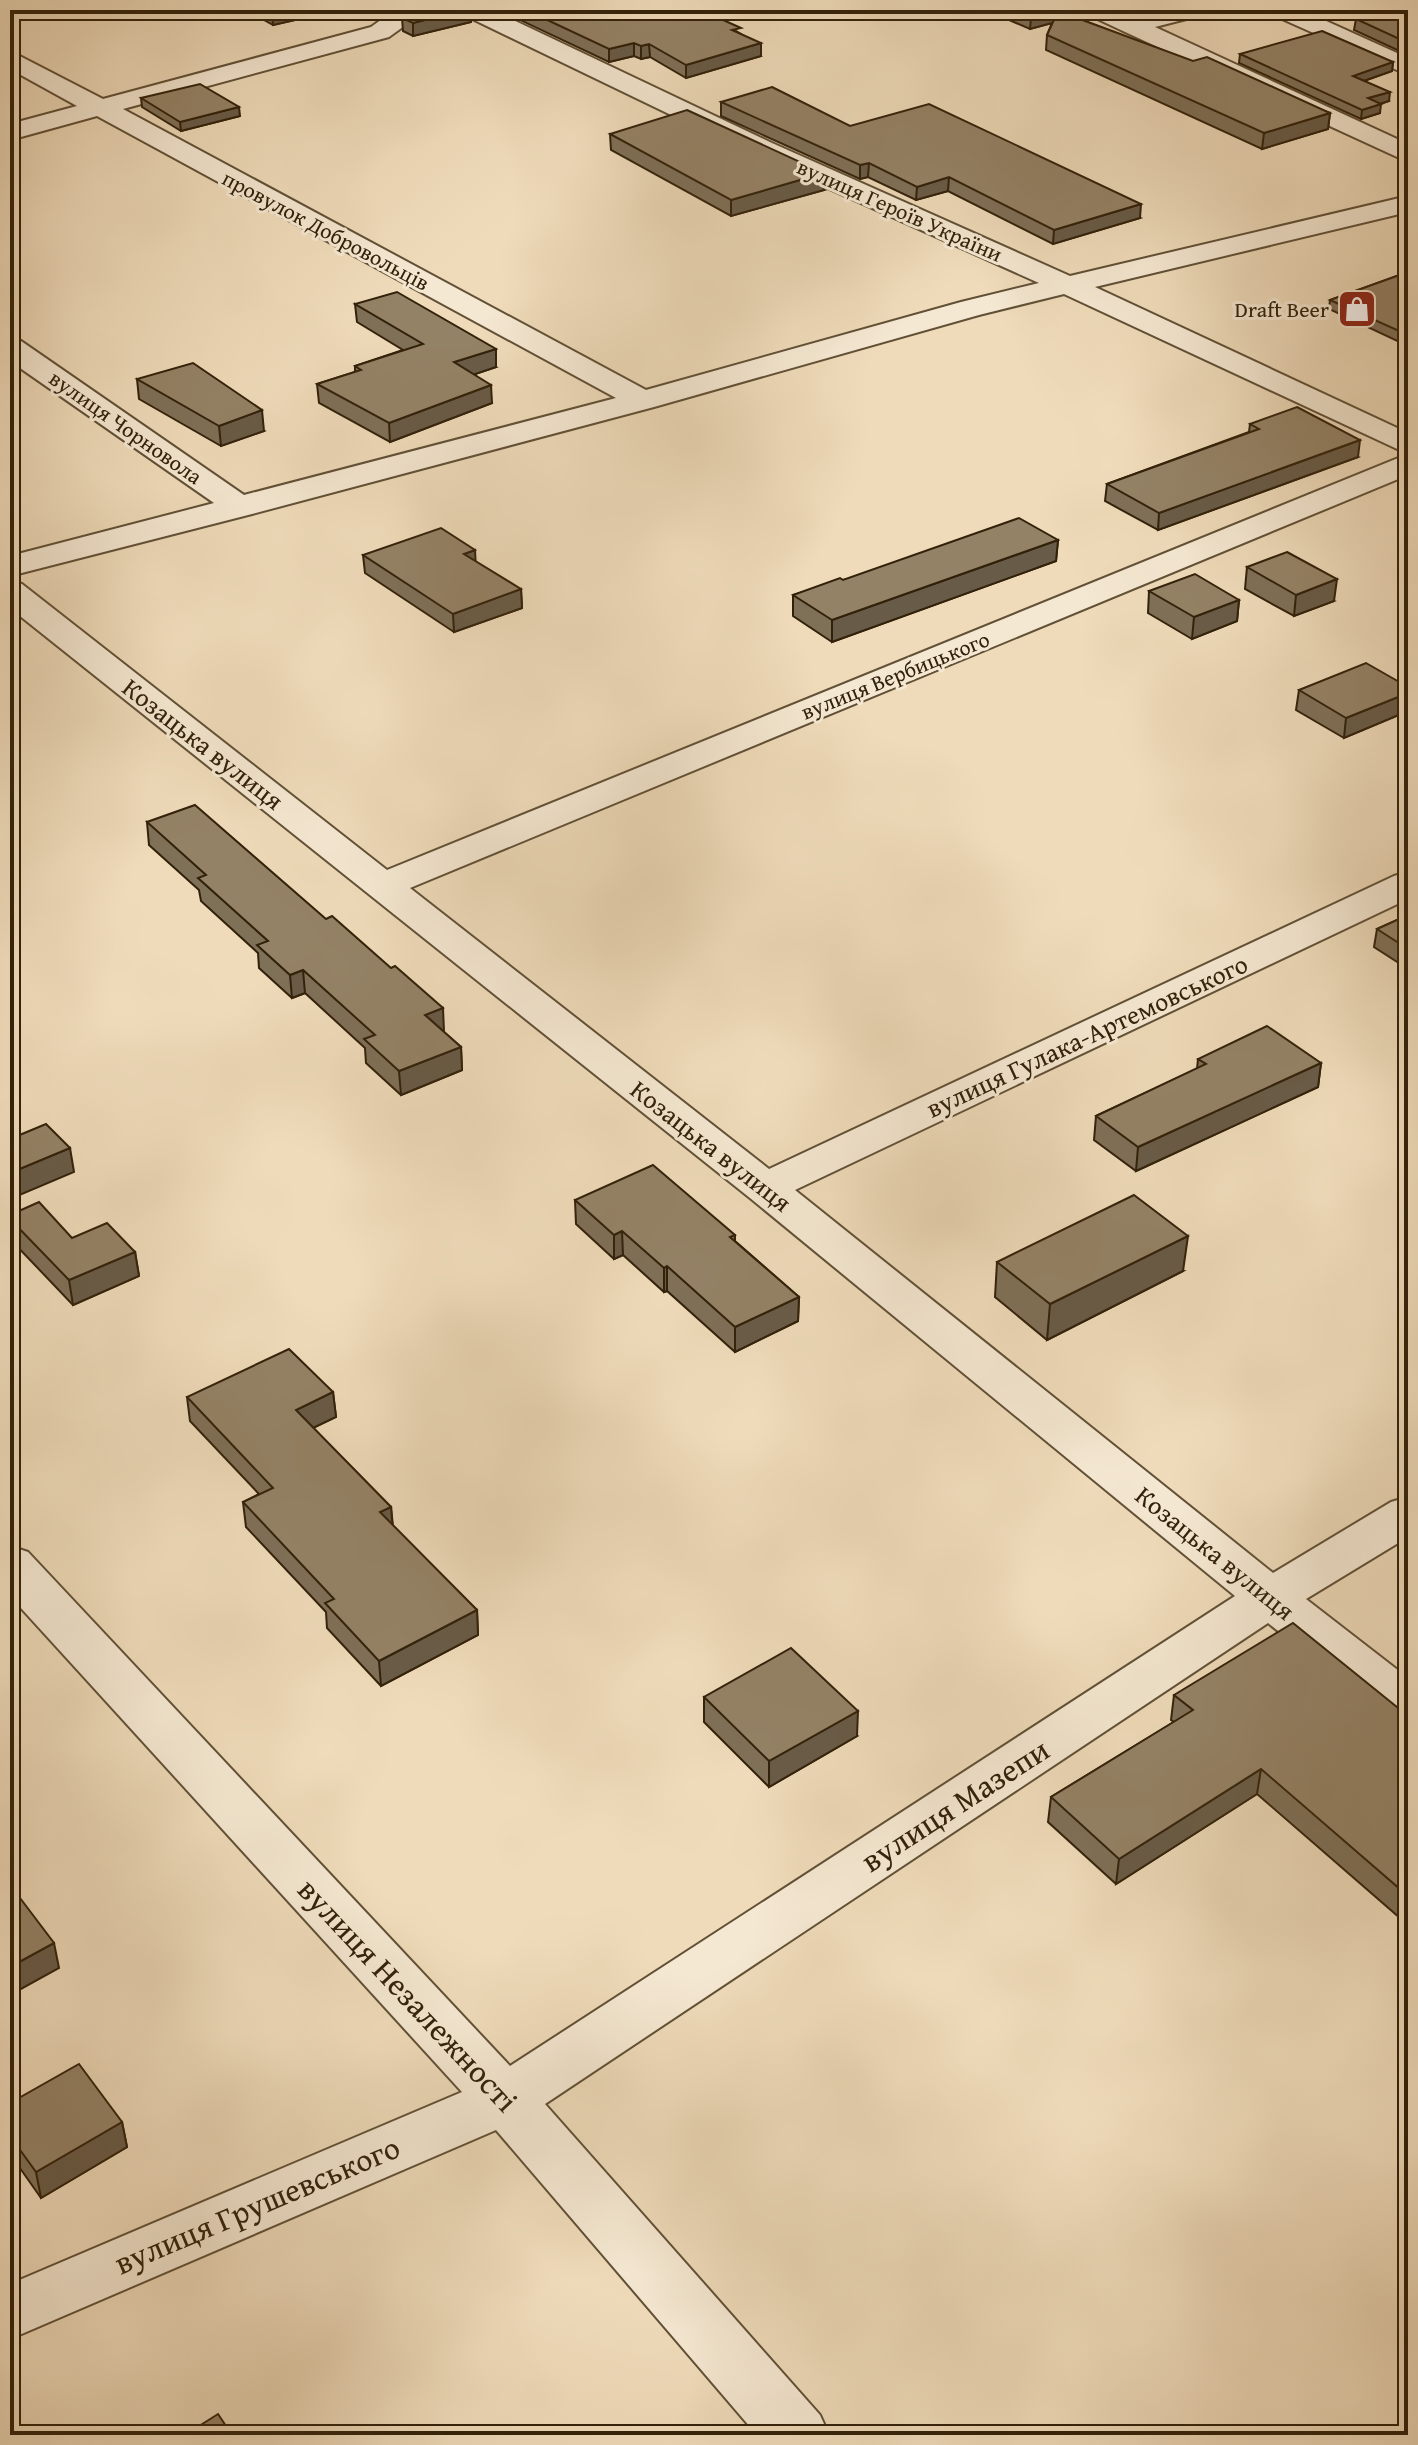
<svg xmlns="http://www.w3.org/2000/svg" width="1418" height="2445" font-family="'Gentium Book Plus',serif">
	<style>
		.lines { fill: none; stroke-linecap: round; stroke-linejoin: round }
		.minor-casing { stroke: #615036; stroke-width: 4 }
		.minor { fill: #f5e8d2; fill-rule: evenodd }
		.wall { fill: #7f7058; stroke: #32210a; stroke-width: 2 }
		.shaded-wall { fill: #685b47; stroke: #32210a; stroke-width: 2 }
		.building { fill: #948266; stroke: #32210a; stroke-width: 2 }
		.labels { text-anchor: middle; stroke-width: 6; stroke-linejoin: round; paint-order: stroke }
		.far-street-label { font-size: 22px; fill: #32210a; stroke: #f5e8d2 }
		.far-poi-label { font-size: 22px; fill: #32210a; stroke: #f5e8d2; text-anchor: end }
		.street-label { font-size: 26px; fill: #32210a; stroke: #f5e8d2 }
		.near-street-label { font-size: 32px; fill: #32210a; stroke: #f5e8d2 }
	</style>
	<rect width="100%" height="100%" fill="#efdbba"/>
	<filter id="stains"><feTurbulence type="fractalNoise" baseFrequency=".0025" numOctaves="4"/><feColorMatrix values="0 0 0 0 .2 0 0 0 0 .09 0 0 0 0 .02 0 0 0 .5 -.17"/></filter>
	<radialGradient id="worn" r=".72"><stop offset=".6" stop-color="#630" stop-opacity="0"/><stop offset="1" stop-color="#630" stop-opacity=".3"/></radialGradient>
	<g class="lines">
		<defs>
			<g id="minor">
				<path d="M402,10H439L436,15L407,24L389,37L123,109L646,390L961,302L1039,283L754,155L464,15L461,10H492L772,143L1070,276L1408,196V212L1095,287L1408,433V454L1064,294L979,315L654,407L252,514L10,576V556L214,503L10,361V338L21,341L244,495L616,398L97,116L10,140V124L77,106L10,69V51L103,99L371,27L389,14Z"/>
				<path d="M1086,10H1118L1135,18L1165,10H1205L1202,15L1155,27L1408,144V162L1123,31L1089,15Z"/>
				<path d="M1270,10H1302L1408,58V75L1273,15Z"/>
				<path d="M1408,454V475L410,888L769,1169L1394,876L1408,872V899L795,1190L1273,1573L1391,1502L1408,1497V1537L1306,1599L1408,1678V1725L1390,1720L1268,1623L545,2104L820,2415L829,2435H757L496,2130L10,2339V2284L462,2092L10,1596V1546L28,1552L510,2066L1235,1596L750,1198L10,608V581L22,584L387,870Z"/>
			</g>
		</defs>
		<use href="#minor" class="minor-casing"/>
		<use href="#minor" class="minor"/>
	</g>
	<g class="wall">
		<path d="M246,10H339L273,25Z"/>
		<path d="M363,10H395L378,18Z"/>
		<path d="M423,10H470L471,22L413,36L403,31L402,18Z"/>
		<path d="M499,10H701L741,34L761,56L686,78L650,57L641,59L634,56L609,62Z"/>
		<path d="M986,10H1085V14L1074,17L1330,113L1328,129L1262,149L1046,50L1047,35L1052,23L1030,29Z"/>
		<path d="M1366,10H1408V55L1354,30L1356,19L1377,14Z"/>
		<path d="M1240,54L1393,62L1392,71L1364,81L1389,101L1380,104V113L1361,119L1239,63Z"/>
		<path d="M141,98L240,116L181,131L142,107Z"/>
		<path d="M721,102L850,126L1140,218L1053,244L948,191L916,200L868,177L860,179L721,116Z"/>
		<path d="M610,134L824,190L731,216L611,150Z"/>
		<path d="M1408,272V346L1329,309L1330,300Z"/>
		<path d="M355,304L496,367L475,374L492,403L390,442L319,403L317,384L355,372V366L403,350L357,322Z"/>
		<path d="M137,379L264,431L221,446L139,399Z"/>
		<path d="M1250,424L1358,457L1158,530L1105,501L1107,484L1249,432Z"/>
		<path d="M1058,540L1056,561L832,642L793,616V595L843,580Z"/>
		<path d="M363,555L521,589L522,608L454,632L365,573Z"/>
		<path d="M1247,567L1334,601L1294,616L1245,589Z"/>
		<path d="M1149,591L1239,600L1237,621L1192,639L1148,613Z"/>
		<path d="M1408,687V711L1344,738L1296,710L1299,690Z"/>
		<path d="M147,822L444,1032L461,1047L462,1070L401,1095L366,1063L365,1048L305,993L292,998L259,968L258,953L201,901L199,890L149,845Z"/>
		<path d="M1408,915V969L1374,947L1377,929Z"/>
		<path d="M1198,1059L1321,1063L1318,1087L1136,1171L1094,1140L1096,1116L1197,1069Z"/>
		<path d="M575,1200L735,1235V1241L799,1297L798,1321L735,1352L667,1291L664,1292L623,1255L614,1259L576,1224Z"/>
		<path d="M10,1215L72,1238L135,1252L139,1276L73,1305L11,1240Z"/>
		<path d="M997,1262L1183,1271L1047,1340L995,1297Z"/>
		<path d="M333,1392L336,1417L313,1428L391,1507L393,1526L477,1610L478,1635L381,1686L327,1628L326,1612L246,1527L243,1502L259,1494L190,1421L187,1397Z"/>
		<path d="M1174,1695L1408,1716V1925L1257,1794L1116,1884L1048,1822L1051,1797L1174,1722L1171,1720Z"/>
		<path d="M704,1697L857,1736L769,1787L704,1722Z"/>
		<path d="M10,2103L122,2122L127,2147L41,2198L10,2154Z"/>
	</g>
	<g class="shaded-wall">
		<path d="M281,10H339L273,25L272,12Z"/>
		<path d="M378,10H395L378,18Z"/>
		<path d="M465,10H470L471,22L413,36V23Z"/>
		<path d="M1061,10H1085V14L1030,29L1031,18Z"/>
		<path d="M634,43V56L609,62V49Z"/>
		<path d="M761,43V56L686,78V65Z"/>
		<path d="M649,44L650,57L641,59V46Z"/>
		<path d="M1393,62L1392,71L1352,85L1353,76Z"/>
		<path d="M1390,92L1389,101L1367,108L1368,98Z"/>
		<path d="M1381,104L1380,113L1361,119L1362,110Z"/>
		<path d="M239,107L240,116L181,131L180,122Z"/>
		<path d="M1330,113L1328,129L1262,149L1264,133Z"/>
		<path d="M869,163L868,177L860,179V165Z"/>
		<path d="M824,173V190L731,216V200Z"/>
		<path d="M949,177L948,191L916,200L917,187Z"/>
		<path d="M1141,204L1140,218L1053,244L1054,230Z"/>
		<path d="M496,349V367L455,381L454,362Z"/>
		<path d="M491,385L492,403L390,442L389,423Z"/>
		<path d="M262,410L264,431L221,446L219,426Z"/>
		<path d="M1360,440L1358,457L1158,530L1159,513Z"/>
		<path d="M12,499L15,518L10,520V500Z"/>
		<path d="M1058,540L1056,561L832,642V620Z"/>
		<path d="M475,550L476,569L464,554Z"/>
		<path d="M1337,579L1334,601L1294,616L1296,595Z"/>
		<path d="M521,589L522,608L454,632L453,614Z"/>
		<path d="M1239,600L1237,621L1192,639L1194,617Z"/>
		<path d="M1408,693V711L1344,738L1346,718Z"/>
		<path d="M303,970L305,993L292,998L290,975Z"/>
		<path d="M443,1008L444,1032L425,1015Z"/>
		<path d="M461,1047L462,1070L401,1095L399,1071Z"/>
		<path d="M1321,1063L1318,1087L1136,1171L1138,1147Z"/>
		<path d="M70,1148L74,1172L10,1199V1173Z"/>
		<path d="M622,1231L623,1255L614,1259V1235Z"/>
		<path d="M1188,1236L1183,1271L1047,1340L1050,1304Z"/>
		<path d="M135,1252L139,1276L73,1305L69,1280Z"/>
		<path d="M667,1266V1291L664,1292V1268Z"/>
		<path d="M799,1297L798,1321L735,1352V1327Z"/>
		<path d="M333,1392L336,1417L298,1435L296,1410Z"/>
		<path d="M391,1507L393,1532L380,1512Z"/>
		<path d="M477,1610L478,1635L381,1686L379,1661Z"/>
		<path d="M858,1711L857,1736L769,1787V1761Z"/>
		<path d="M1261,1769L1257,1794L1116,1884L1119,1859Z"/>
		<path d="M54,1943L59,1968L10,1995V1967Z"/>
		<path d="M122,2122L127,2147L41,2198L36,2172Z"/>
	</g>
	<g class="building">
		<path d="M423,10H465L413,23L402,18Z"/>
		<path d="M526,10H701L741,28L732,30L761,43L686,65L649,44L641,46L634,43L609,49Z"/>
		<path d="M1012,10H1061L1031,18Z"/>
		<path d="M1391,10H1408V43L1356,19Z"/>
		<path d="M1058,11L1193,61L1207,57L1330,113L1264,133L1047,35Z"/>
		<path d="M1322,31L1393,62L1353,76L1390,92L1368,98L1381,104L1362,110L1240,54Z"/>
		<path d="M200,84L239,107L180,122L141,98Z"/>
		<path d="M772,87L850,126L929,104L1141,204L1054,230L949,177L917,187L869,163L860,165L721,102Z"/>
		<path d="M687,110L824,173L731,200L610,134Z"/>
		<path d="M1408,272V335L1330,300Z"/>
		<path d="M397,292L496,349L454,362L491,385L389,423L317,384L361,370L355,366L423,344L355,304Z"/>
		<path d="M193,363L262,410L219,426L137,379Z"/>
		<path d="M1297,407L1360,440L1159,513L1107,484L1259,429L1250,424Z"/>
		<path d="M1019,518L1058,540L832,620L793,595L840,578L843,580Z"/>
		<path d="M441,528L475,550L464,554L521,589L453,614L363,555Z"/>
		<path d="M1287,552L1337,579L1296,595L1247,567Z"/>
		<path d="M1195,574L1239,600L1194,617L1149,591Z"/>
		<path d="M1366,663L1408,687V693L1346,718L1299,690Z"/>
		<path d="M195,805L326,919L332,916L391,968L395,966L443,1008L425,1015L461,1047L399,1071L364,1039L375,1035L303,970L290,975L257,945L268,941L198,878L206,875L147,822Z"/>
		<path d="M1408,915V949L1377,929Z"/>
		<path d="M1267,1026L1321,1063L1138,1147L1096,1116L1206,1064L1198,1059Z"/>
		<path d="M46,1124L70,1148L10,1173V1139Z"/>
		<path d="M653,1165L735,1235L730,1237L799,1297L735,1327L667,1266L664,1268L622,1231L614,1235L575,1200Z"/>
		<path d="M1134,1195L1188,1236L1050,1304L997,1262Z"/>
		<path d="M39,1202L72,1238L107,1223L135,1252L69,1280L10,1219V1215Z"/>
		<path d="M289,1349L333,1392L296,1410L391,1507L380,1512L477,1610L379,1661L325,1603L334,1599L243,1502L273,1488L187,1397Z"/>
		<path d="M1293,1623L1408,1716V1896L1261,1769L1119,1859L1051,1797L1193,1710L1174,1695Z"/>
		<path d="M791,1648L858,1711L769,1761L704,1697Z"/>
		<path d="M17,1894L54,1943L10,1967V1898Z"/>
		<path d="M79,2064L122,2122L36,2172L10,2136V2103Z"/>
		<path d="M218,2414L232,2435H185Z"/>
	</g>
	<defs>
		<symbol id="shop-square" viewBox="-11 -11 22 22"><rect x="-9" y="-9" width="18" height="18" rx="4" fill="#8f2418" stroke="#f5e8d2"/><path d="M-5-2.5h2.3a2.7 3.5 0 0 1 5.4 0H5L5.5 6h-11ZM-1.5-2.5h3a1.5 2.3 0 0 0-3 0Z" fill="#fff"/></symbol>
	</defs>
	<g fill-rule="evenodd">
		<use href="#shop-square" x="1335" y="287" width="44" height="44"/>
	</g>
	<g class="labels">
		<g class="far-street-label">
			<text transform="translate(900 210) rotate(24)" y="8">вулиця Героїв України</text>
			<text transform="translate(326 230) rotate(28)" y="8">провулок Добровольців</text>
			<text transform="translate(126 427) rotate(35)" y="8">вулиця Чорновола</text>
			<text transform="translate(895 675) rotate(-22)" y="8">вулиця Вербицького</text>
		</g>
		<g class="far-poi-label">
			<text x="1329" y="317">Draft Beer</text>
		</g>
		<g class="street-label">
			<text transform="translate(203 744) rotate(38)" y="9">Козацька вулиця</text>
			<text transform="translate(1087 1036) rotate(-25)" y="9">вулиця Гулака-Артемовського</text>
			<text transform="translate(711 1146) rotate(38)" y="9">Козацька вулиця</text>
			<text transform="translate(1215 1553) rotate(39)" y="9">Козацька вулиця</text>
		</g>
		<g class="near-street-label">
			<text transform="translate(955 1805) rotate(-33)" y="11">вулиця Мазепи</text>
			<text transform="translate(408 1995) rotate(47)" y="11">вулиця Незалежності</text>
			<text transform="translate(257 2205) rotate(-23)" y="11">вулиця Грушевського</text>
		</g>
	</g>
	<rect width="1418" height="2445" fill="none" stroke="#efdbba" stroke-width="40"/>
	<rect x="12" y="12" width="1394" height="2421" fill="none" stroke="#32210a" stroke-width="4"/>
	<rect x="20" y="20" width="1378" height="2405" fill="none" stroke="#32210a" stroke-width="2"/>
	<rect width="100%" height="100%" filter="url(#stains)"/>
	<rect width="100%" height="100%" fill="url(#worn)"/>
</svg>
